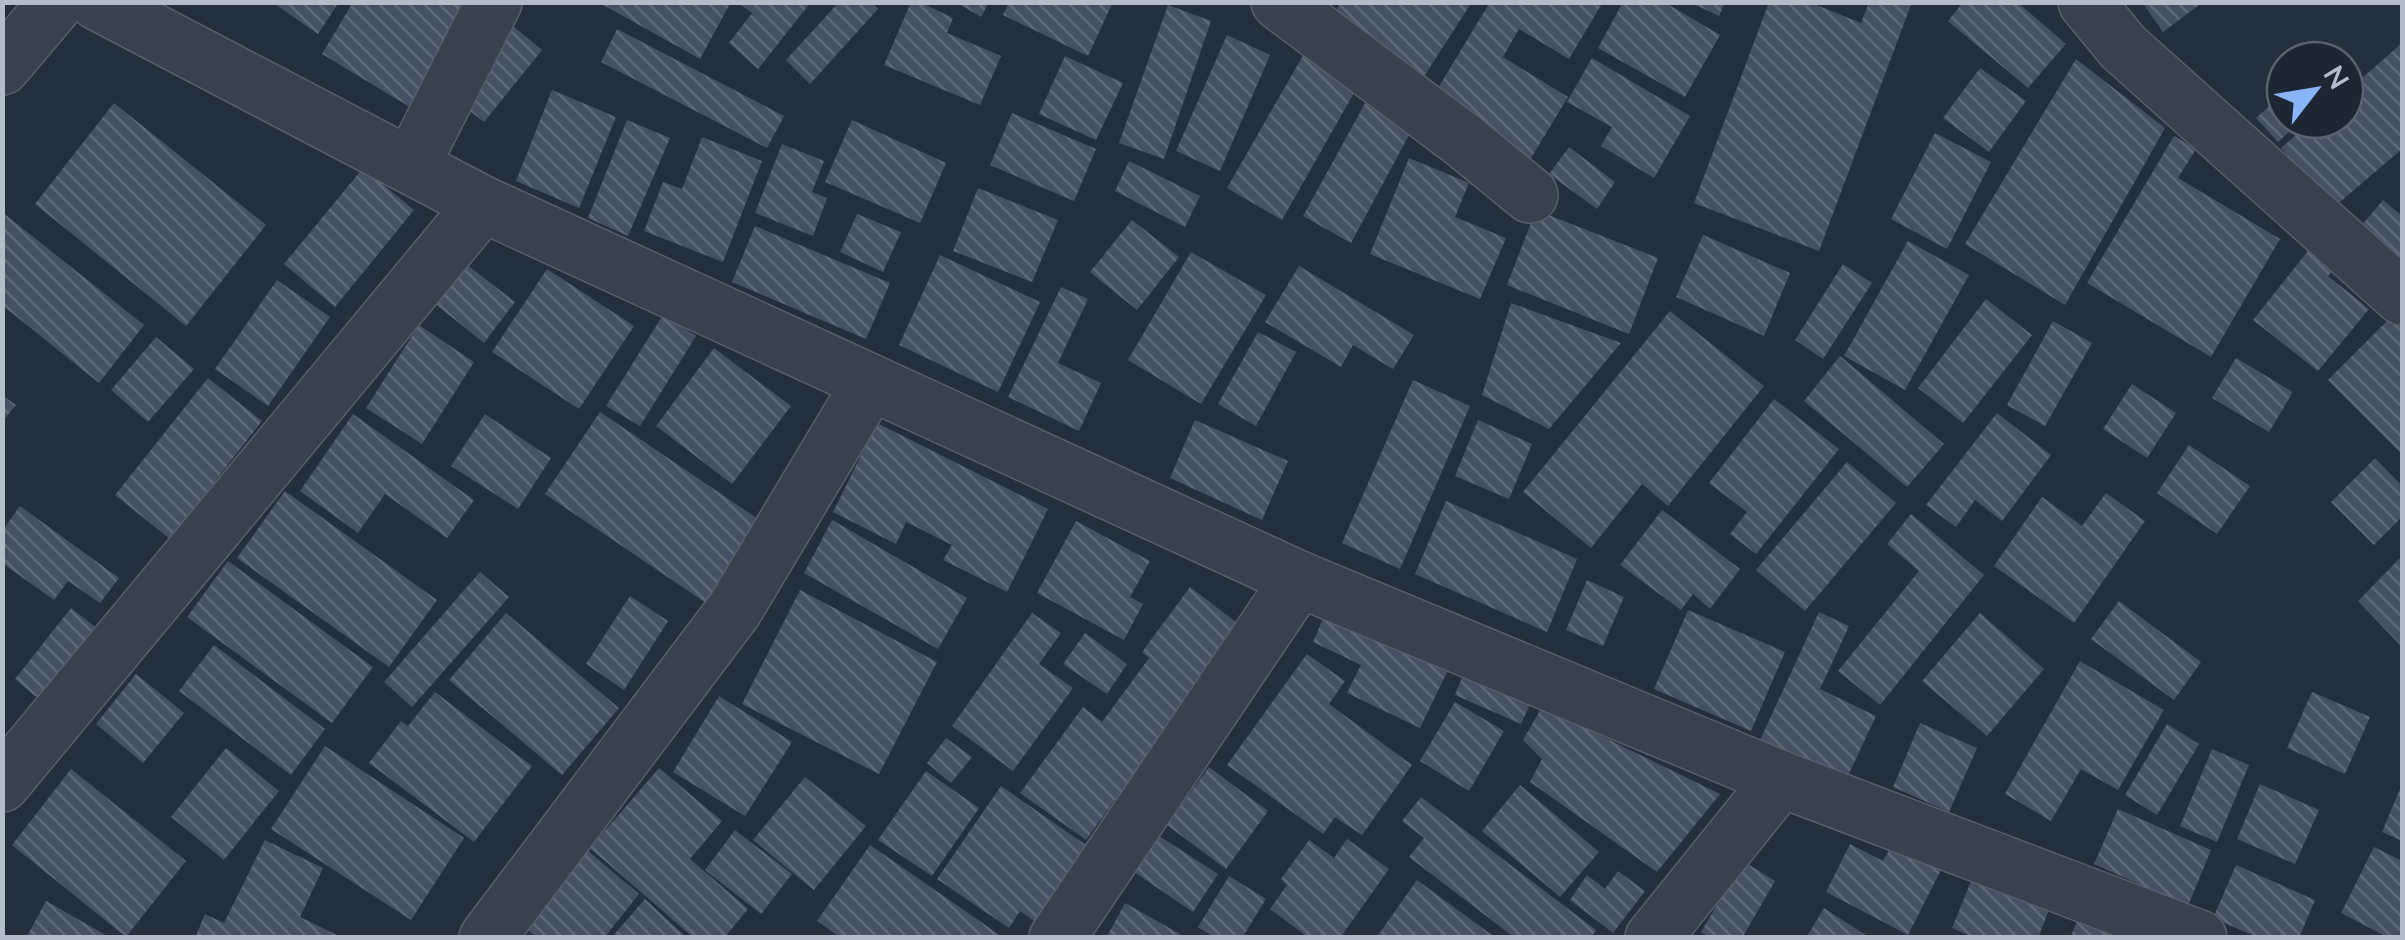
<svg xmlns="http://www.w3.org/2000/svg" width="2405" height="940" font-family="Mulish,sans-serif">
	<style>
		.building { fill: url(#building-back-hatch) }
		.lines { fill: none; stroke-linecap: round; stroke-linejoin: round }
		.minor-casing { stroke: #565f6c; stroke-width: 58 }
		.minor { stroke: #38414e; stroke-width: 55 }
	</style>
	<defs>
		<pattern id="building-back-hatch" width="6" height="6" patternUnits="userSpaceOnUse" patternTransform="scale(2.5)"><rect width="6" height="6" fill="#455162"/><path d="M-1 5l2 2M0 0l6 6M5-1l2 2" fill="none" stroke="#5d6877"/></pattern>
	</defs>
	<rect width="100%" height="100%" fill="#242f3e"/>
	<g class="building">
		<path d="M272,2H339L318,34Z"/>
		<path d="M353,2H456L475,14L418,112L322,54Z"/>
		<path d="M598,2H731L700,59Z"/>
		<path d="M737,2H811L758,69L729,43L752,13Z"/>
		<path d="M839,2H871L878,9L810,84L786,60Z"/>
		<path d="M911,2H920L953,18L947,33L1001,56L980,105L884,65Z"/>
		<path d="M956,2H989L981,17Z"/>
		<path d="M1009,2H1113L1088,56L1003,15Z"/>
		<path d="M1341,2H1472L1423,78L1329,22Z"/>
		<path d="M1490,2H1603L1569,59L1519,29L1503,57L1568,97L1528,163L1429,103Z"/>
		<path d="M1623,2H1664L1720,35L1685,97L1598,48Z"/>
		<path d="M1689,2H1725L1719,16Z"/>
		<path d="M1769,2H1809L1861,23L1869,2H1912L1819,251L1694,203Z"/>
		<path d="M1963,2H2017L2066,44L2028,88L1948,21Z"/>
		<path d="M2142,2H2203L2163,32Z"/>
		<path d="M1168,5L1211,21L1164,159L1119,143Z"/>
		<path d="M513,26L542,50L484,122L454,99Z"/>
		<path d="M617,29L784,116L767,148L601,62Z"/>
		<path d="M1227,35L1270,55L1220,171L1176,151Z"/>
		<path d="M2402,43V149L2333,208L2281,148L2313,120H2345V93Z"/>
		<path d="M1305,52L1359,84L1282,220L1227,188Z"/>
		<path d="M1065,56L1123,83L1096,140L1039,114Z"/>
		<path d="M1592,58L1690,116L1654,178L1601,146L1612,127L1567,102Z"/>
		<path d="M2076,59L2165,128L2065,305L1965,244Z"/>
		<path d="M1980,68L2026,101L1989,152L1943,118Z"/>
		<path d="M552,90L616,117L579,208L516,181Z"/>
		<path d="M2282,95L2285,98V120H2302L2278,142L2256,118Z"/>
		<path d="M1369,96L1416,122L1351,243L1303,216Z"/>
		<path d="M114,103L266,225L186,326L35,204Z"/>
		<path d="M1012,113L1096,149L1074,201L990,165Z"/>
		<path d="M627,120L670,138L628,236L588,218Z"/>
		<path d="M852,120L946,163L920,223L825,182Z"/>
		<path d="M1935,133L1991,162L1947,249L1891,219Z"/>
		<path d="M2174,136L2196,149L2178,178L2280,239L2211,357L2087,283Z"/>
		<path d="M702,137L762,161L723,262L644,231L663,182L682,189Z"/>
		<path d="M782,144L824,161L812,192L827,198L813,236L755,213Z"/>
		<path d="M1569,147L1615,182L1597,209L1549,174Z"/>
		<path d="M1409,158L1469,183L1455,217L1506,238L1480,299L1370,254Z"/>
		<path d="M1129,161L1200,196L1185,227L1115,191Z"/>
		<path d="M363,168L414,210L335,307L284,264Z"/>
		<path d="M978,188L1058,220L1032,282L953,251Z"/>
		<path d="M2383,200L2402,216V269L2357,231Z"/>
		<path d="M1536,210L1658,258L1629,334L1507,285Z"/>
		<path d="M2,212L144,325L99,383L2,305Z"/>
		<path d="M857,214L901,232L883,272L840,252Z"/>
		<path d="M1132,220L1179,257L1137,310L1090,272Z"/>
		<path d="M755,226L890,283L866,339L732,282Z"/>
		<path d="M1703,235L1790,273L1764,336L1676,297Z"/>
		<path d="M1908,241L1969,275L1905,390L1844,356Z"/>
		<path d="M2315,242L2340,262L2328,276L2369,309L2318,371L2253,320Z"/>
		<path d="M1191,252L1266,295L1201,404L1128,360Z"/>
		<path d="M940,255L1040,302L998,392L899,345Z"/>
		<path d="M461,260L515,302L484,343L429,299Z"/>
		<path d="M1843,264L1872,283L1823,359L1795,340Z"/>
		<path d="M1299,266L1414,335L1393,369L1353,345L1341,367L1265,322Z"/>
		<path d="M547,269L634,326L579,409L492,352Z"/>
		<path d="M277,280L330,317L268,406L215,369Z"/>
		<path d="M1061,287L1088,299L1058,363L1101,383L1079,431L1008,397Z"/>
		<path d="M1986,299L2032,335L1963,423L1918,388Z"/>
		<path d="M1511,303L1621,343L1549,429L1482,395Z"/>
		<path d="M2400,308L2402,310V454L2328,380Z"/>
		<path d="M1670,311L1764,386L1668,506L1642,484L1591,548L1523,492Z"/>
		<path d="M663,315L696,336L640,426L606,406Z"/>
		<path d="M2053,321L2092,343L2045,426L2007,405Z"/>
		<path d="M419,325L474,362L422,444L366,408Z"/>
		<path d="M1258,332L1296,352L1256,426L1218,404Z"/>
		<path d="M156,337L194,369L148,422L111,390Z"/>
		<path d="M714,348L791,406L732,484L656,426Z"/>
		<path d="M1840,356L1944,444L1907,487L1804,401Z"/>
		<path d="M2236,358L2293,392L2269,432L2212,398Z"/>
		<path d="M208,378L262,421L170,539L115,495Z"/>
		<path d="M1413,380L1470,406L1400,569L1342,543Z"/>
		<path d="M2132,384L2176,413L2147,458L2103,429Z"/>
		<path d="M2,395L16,405L2,422Z"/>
		<path d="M1774,399L1839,449L1756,554L1730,534L1747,512L1709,483Z"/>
		<path d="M600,412L761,521L706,603L545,494Z"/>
		<path d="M1997,413L2051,455L2002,521L1975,500L1956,527L1926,505Z"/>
		<path d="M353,414L474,500L447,538L385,494L358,533L300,491Z"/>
		<path d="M485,414L551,458L518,509L451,466Z"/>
		<path d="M1195,420L1288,461L1262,520L1170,478Z"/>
		<path d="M1478,420L1532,444L1509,499L1455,476Z"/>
		<path d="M877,423L1048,509L1007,592L943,560L952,545L906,522L896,544L833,512Z"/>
		<path d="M2189,445L2250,486L2217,534L2157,493Z"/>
		<path d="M2375,458L2402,486V517L2374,545L2331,502Z"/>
		<path d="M1847,462L1896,503L1805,611L1756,570Z"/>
		<path d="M285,491L437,600L389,667L237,558Z"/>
		<path d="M2106,493L2145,521L2074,623L1994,566L2042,497L2082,526Z"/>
		<path d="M1446,501L1577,559L1547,632L1415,574Z"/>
		<path d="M20,506L119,578L100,603L68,581L54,600L2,563V531Z"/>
		<path d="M1662,510L1740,569L1710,609L1693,594L1681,610L1620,565Z"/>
		<path d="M1911,514L1984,575L1880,705L1838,671L1919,571L1887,544Z"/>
		<path d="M832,520L967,598L938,649L804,573Z"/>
		<path d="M1076,521L1150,561L1130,597L1143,604L1124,640L1037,593Z"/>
		<path d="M2402,556V647L2358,601Z"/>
		<path d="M228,561L373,667L332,723L187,617Z"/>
		<path d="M480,572L509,597L412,707L384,682Z"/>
		<path d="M1587,580L1624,597L1603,646L1566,630Z"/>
		<path d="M1190,587L1241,626L1086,840L1020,793L1083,707L1102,722L1149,658L1142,652Z"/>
		<path d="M800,590L937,662L879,774L742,704Z"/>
		<path d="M630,596L668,621L624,690L586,664Z"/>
		<path d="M2119,601L2201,662L2174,700L2091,639Z"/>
		<path d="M71,608L98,629L41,701L15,679Z"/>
		<path d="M1688,610L1785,652L1751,731L1654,689Z"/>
		<path d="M1819,612L1849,626L1820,689L1876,716L1846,780L1760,740Z"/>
		<path d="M506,613L619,708L562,775L449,680Z"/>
		<path d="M1032,613L1061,633L1039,664L1073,688L1013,771L952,726Z"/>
		<path d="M1980,613L2044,669L1987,736L1922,681Z"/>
		<path d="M1325,614L1447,672L1420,728L1347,693L1361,665L1313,642Z"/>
		<path d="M1085,633L1127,664L1107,694L1063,664Z"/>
		<path d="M214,645L325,729L291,775L179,691Z"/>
		<path d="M1307,654L1345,681L1329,704L1412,765L1362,835L1335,817L1323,834L1227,765Z"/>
		<path d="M2080,661L2164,710L2118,790L2081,769L2051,821L2005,794Z"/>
		<path d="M1465,670L1532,700L1521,724L1455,695Z"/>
		<path d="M136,674L184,713L143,763L96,724Z"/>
		<path d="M435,692L532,766L474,842L369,763L401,721L408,726Z"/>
		<path d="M2312,692L2370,717L2345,774L2287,748Z"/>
		<path d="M719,696L792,742L745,816L673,772Z"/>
		<path d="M1455,702L1504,731L1469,791L1420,761Z"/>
		<path d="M1542,707L1720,794L1657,872L1530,782L1542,759L1523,740Z"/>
		<path d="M1920,723L1977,748L1949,812L1893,787Z"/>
		<path d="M2167,724L2199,744L2157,815L2125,795Z"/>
		<path d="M946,738L972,757L951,783L927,763Z"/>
		<path d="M325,746L464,838L411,920L271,829Z"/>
		<path d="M226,748L279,791L224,860L171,817Z"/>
		<path d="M2212,749L2249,765L2217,842L2180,826Z"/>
		<path d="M1209,767L1268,811L1226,869L1167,825Z"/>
		<path d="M659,768L722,821L690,859L748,909L724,938H694L590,848Z"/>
		<path d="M71,769L186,861L126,937L12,845Z"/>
		<path d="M926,771L979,808L932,876L878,840Z"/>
		<path d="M805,777L866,826L814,890L753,840Z"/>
		<path d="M2260,784L2319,810L2295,864L2237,839Z"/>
		<path d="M2402,784V841L2382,832Z"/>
		<path d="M1520,785L1599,852L1560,897L1482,831Z"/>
		<path d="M1001,786L1096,852L1044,928L1020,911L1009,928L937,879Z"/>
		<path d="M1421,797L1596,930L1591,938H1515L1409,857L1424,838L1402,821Z"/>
		<path d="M2118,809L2211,850L2188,906L2094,864Z"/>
		<path d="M735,830L792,874L761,914L705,870Z"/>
		<path d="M1156,834L1218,874L1193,912L1131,870Z"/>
		<path d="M1347,839L1389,869L1340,938H1309L1270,909L1287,885L1281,879L1309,840L1334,858Z"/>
		<path d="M265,840L323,868L300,917L343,938H195L205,914L224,923Z"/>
		<path d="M1895,840L1943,866L1908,935L1826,892L1850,844L1883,861Z"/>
		<path d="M870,845L1004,938H841L817,921Z"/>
		<path d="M2374,847L2402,861V938H2389L2341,913Z"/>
		<path d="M588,851L639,894L604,938H537L525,927Z"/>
		<path d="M1743,861L1775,881L1742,938H1711L1701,932Z"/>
		<path d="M2236,865L2315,900L2299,938H2259L2213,918Z"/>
		<path d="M1618,871L1645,891L1613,933L1570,900L1587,875L1605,889Z"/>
		<path d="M1974,874L2051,905L2038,938H1975L1952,928Z"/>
		<path d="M1229,876L1266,899L1242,938H1215L1198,927Z"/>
		<path d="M1417,880L1496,938H1376Z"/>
		<path d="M645,899L687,938H611Z"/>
		<path d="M46,901L111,938H26Z"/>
		<path d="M1125,903L1187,938H1106Z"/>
		<path d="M1824,908L1870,938H1806Z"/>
		<path d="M2081,912L2136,938H2070Z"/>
	</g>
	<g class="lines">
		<defs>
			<g id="minor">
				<path d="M97,2L483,204L1299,579L1781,779L2199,938"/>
				<path d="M1279,2L1464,141L1530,195"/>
				<path d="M2086,2L2123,47L2402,297"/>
				<path d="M2,67L57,2"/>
				<path d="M411,166L494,2"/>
				<path d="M2,784L483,204"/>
				<path d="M487,938L735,609L870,383"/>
				<path d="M1057,938L1299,579"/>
				<path d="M1653,938L1781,779"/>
			</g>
		</defs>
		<use href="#minor" class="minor-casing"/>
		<use href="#minor" class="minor"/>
	</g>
	<rect width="2405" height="940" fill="none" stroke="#b4bcc9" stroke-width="10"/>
	<g transform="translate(2315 90) rotate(59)"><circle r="48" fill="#1d2633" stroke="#59626f" stroke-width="2.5"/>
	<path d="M0-8L18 38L0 25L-18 38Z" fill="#8ab4f8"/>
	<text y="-15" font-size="28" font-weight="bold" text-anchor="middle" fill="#b4bcc9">N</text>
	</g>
</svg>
